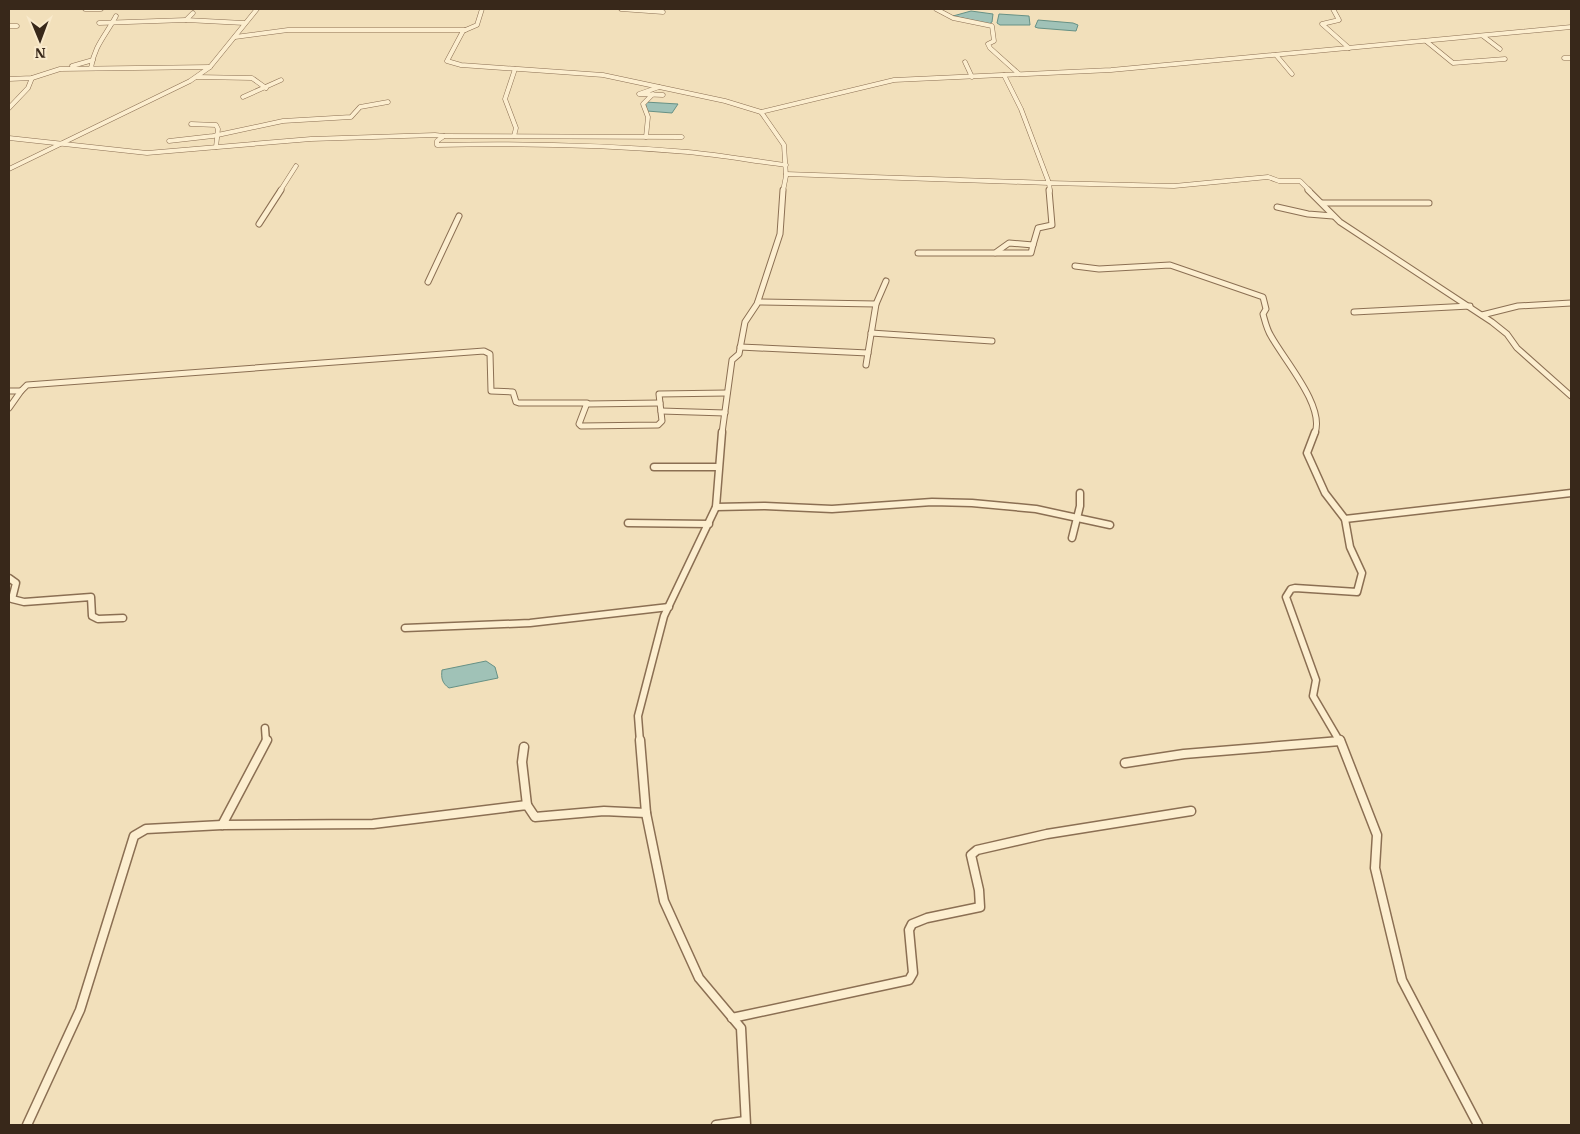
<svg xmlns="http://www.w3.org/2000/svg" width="1580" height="1134" font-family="'IBM Plex Serif',serif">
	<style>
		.water { fill: #a0c2b7; stroke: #679185 }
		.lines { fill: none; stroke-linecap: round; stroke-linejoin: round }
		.minor-far3-casing { stroke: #8b6f53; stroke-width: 5 }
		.minor-far2-casing { stroke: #8b6f53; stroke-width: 7 }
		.minor-far1-casing { stroke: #8b6f53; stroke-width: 9 }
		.minor-casing { stroke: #8b6f53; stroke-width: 11 }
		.minor-far3 { stroke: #fceecf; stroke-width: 4 }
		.minor-far2 { stroke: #fceecf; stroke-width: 5 }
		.minor-far1 { stroke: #fceecf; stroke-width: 6 }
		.minor { stroke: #fceecf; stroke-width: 8 }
	</style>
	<rect width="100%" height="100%" fill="#f2e0bb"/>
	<g class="water">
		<path d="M971,11L993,14L992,22L989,24L953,16Z"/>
		<path d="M999,14L1029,16L1030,25H1000L997,23Z"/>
		<path d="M1038,20L1073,23L1078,25L1076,31L1038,28L1035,27Z"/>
		<path d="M645,102L678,104L672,113L647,111Z"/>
		<path d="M486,661L495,667L498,678L449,688C442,683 441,678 442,670Z"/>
	</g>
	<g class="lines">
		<defs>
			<g id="minor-far3">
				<path d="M85,9H101"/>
				<path d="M482,9L477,25L463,31L447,61L461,65L603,75L725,101L761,112L894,80L1111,70L1571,27"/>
				<path d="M621,9L663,12"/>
				<path d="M936,9L953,18L992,26L994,41L988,44L990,48L1019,74"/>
				<path d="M1333,9L1339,20L1322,24L1349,48"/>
				<path d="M186,20L193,13"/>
				<path d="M99,23L186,20L244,23"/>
				<path d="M9,26H17"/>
				<path d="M1483,36L1500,49"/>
				<path d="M235,37L288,30H465"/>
				<path d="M1426,41L1453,63L1505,59"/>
				<path d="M1276,55L1292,74"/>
				<path d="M1564,58H1571"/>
				<path d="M965,62L972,77"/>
				<path d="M72,66L93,60"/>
				<path d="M91,68C94,46 106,35 116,16"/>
				<path d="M197,77L252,78L266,88"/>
				<path d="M9,79L32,78L60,69L210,67"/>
				<path d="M659,87L639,94L663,95"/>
				<path d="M243,97L281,80"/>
				<path d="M9,108L28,88L32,78"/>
				<path d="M761,112L784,145L786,176L783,191"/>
				<path d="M191,124L216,125L218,129L216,147"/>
				<path d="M444,136L682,137"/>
				<path d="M514,136L516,128L505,99L515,69"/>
				<path d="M646,137L648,117L643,104L653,94"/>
				<path d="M9,138L147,153L311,139L435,135L444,136L437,141V145C521,143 604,145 688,152C721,155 753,161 786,165"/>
				<path d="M169,141L213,136L283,121L351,117L360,107L388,102"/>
				<path d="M9,169L190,81L210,67L257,9"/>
				<path d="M786,174L1049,183L1021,109L1004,75"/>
				<path d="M280,191L296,166"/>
				<path d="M1050,191L1049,183L1174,186L1268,177L1279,181H1300L1310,191"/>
			</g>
			<g id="minor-far2">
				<path d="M1308,190L1340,222L1492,322L1507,334L1517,348L1571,396"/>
				<path d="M1322,203H1429"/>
				<path d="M1277,207L1308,214L1333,216"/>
				<path d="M259,224L281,190"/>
				<path d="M918,253H995L1009,243L1033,245L1038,228L1052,225L1049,190"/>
				<path d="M996,253H1031L1033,245"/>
				<path d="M1075,266L1099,269L1170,265L1263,297L1266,309L1263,314C1265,321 1267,330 1271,336C1284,360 1325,406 1315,433"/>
				<path d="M428,282L459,216"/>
				<path d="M758,302L876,304"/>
				<path d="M1354,312L1470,306"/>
				<path d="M1482,315L1518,306L1571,303"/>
				<path d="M871,333L992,341"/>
				<path d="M740,347L868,353"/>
				<path d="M866,365L876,304L886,281"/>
				<path d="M9,391H21L27,385L484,351L490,354L491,391L513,392L516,402L519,403H587L579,424L581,426L658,425L662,421L659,394L727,393"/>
				<path d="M587,404L660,403"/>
				<path d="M9,408L21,391"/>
				<path d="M661,411L725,413"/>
				<path d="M722,433L732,360L739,354L745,322L757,304L780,234L783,190"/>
			</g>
			<g id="minor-far1">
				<path d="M1315,432L1307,453L1325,493L1345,519"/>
				<path d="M654,467H717"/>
				<path d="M716,507L765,506L832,509L932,502L972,503L1036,509L1110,525"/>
				<path d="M628,523L709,524"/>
				<path d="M1072,538L1080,506V493"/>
				<path d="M9,578L16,583L12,599L24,602L91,597L92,616L98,619L123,618"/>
				<path d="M405,628L530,623L669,607"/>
				<path d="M265,728L266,742"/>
				<path d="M640,742L638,716L664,616L716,507L722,432"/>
				<path d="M1332,742L1340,741"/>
				<path d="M1340,742L1313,696L1316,680L1286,597L1291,589L1295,588L1357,592L1362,573L1350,547L1345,519L1571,493"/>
			</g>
			<g id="minor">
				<path d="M640,740L646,813L664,901L699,978L741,1028L746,1125"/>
				<path d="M1340,740L1377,835L1375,868L1402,980L1478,1125"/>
				<path d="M524,747L522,762L527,805"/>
				<path d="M1125,763L1184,754L1340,741"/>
				<path d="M222,825L267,740"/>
				<path d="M732,1018L909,980L913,973L909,930L912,924L927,918L980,907L979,890L971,855L977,850L1047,834L1191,811"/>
				<path d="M27,1125L80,1010L134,836L146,829L222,825L373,824L527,805L535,817L604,811L646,813"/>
				<path d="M716,1125L745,1121"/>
			</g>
		</defs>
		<use href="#minor-far3" class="minor-far3-casing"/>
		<use href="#minor-far2" class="minor-far2-casing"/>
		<use href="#minor-far1" class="minor-far1-casing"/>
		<use href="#minor" class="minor-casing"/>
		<use href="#minor-far3" class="minor-far3"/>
		<use href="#minor-far2" class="minor-far2"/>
		<use href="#minor-far1" class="minor-far1"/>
		<use href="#minor" class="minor"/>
	</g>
	<rect width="1580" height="1134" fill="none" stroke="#38281a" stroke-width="20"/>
	<g transform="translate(40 40) rotate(179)" stroke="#f9eacc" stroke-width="4" paint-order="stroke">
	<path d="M0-4L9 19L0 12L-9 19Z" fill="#38281a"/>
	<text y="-8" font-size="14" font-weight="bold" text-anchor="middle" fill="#38281a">N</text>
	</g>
</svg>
